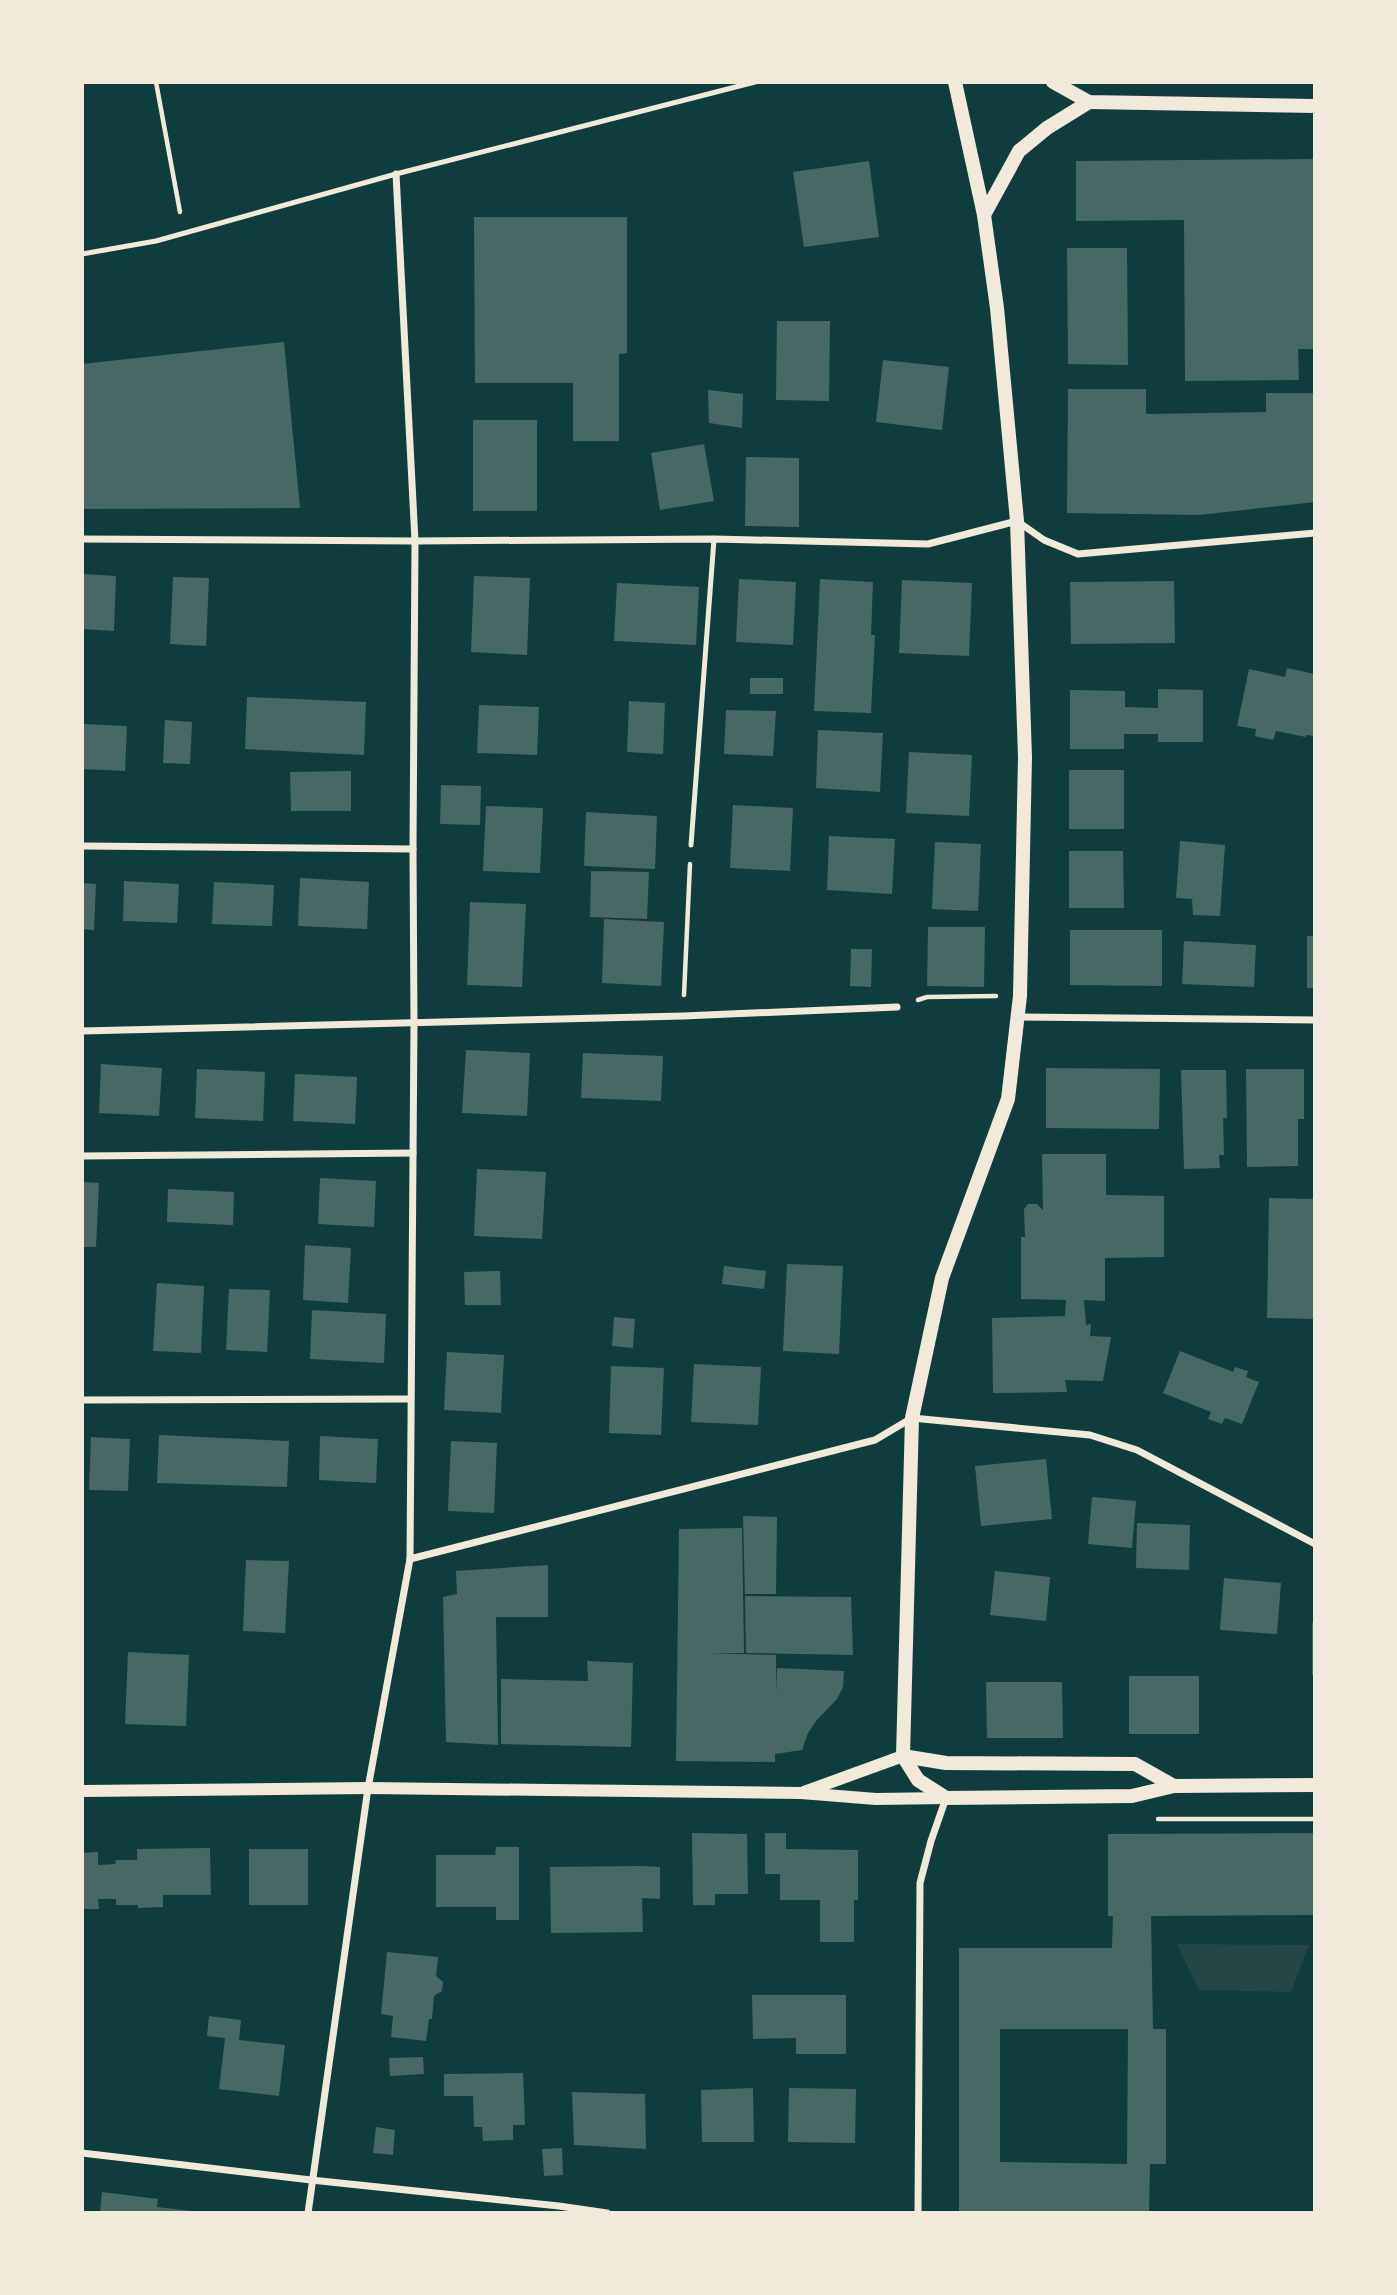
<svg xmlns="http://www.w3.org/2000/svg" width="1397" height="2295" font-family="'DejaVu Sans',sans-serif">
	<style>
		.green { fill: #244646 }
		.building { fill: #486865; fill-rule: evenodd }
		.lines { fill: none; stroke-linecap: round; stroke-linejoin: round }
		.path { stroke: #f1e9da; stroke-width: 4.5 }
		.service { stroke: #f1e9da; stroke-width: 5 }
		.minor { stroke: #f1e9da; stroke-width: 7 }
		.tertiary { stroke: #f1e9da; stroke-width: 12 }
		.secondary { stroke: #f1e9da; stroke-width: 14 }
	</style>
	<rect width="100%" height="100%" fill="#0f3d3e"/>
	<path class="green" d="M1177,1944L1309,1945L1291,1992L1199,1990Z"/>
	<g class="building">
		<path d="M1315,159V349H1298L1299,380L1185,381L1184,220L1076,221V161Z"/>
		<path d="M869,161L879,237L804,247L793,172Z"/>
		<path d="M474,217H627V353L619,354V441H573V383H475Z"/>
		<path d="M1067,248H1127L1128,365L1068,364Z"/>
		<path d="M777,321H830L829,401L776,400Z"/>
		<path d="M284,342L300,508L82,509V364Z"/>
		<path d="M883,360L949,367L942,430L876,422Z"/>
		<path d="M1068,389H1146V414L1266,412V393H1315V502L1199,515L1067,513Z"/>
		<path d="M708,390L743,394L742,428L709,423Z"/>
		<rect x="473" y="420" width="64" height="91"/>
		<path d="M704,444L714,501L660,510L651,453Z"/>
		<path d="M746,457L799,458V527L745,526Z"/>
		<path d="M82,574L116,576L114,631L82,629Z"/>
		<path d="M474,576L530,578L527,655L471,652Z"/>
		<path d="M173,577L209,578L206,646L170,644Z"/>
		<path d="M739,579L796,582L793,645L736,642Z"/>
		<path d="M820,579L873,582L871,635H875L871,713L814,711Z"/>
		<path d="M902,580L972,583L969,656L899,653Z"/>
		<path d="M1174,581L1175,643L1071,644L1070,582Z"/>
		<path d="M617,583L699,587L696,645L614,641Z"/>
		<path d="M1287,668L1315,674V736L1306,735V737L1276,731L1273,740L1255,736L1256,729L1237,726L1249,669L1285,677Z"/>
		<rect x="750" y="678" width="33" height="16"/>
		<path d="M1158,689L1203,690V742H1158V734H1124V749H1070V690L1125,691V707L1158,708Z"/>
		<path d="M247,697L366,702L364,755L245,749Z"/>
		<path d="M629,701L665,703L663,754L627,752Z"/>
		<path d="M479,705L539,707L537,755L477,753Z"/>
		<path d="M726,710L776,711L773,756L724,754Z"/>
		<path d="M165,720L192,722L190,764L163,763Z"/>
		<path d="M82,724L127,726L125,771L82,769Z"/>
		<path d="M818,730L883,733L880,792L816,788Z"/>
		<path d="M909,752L972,755L969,816L906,813Z"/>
		<rect x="1069" y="770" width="55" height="59"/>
		<path d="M351,771V811H291L290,772Z"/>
		<path d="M441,785L481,786L480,825L440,824Z"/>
		<path d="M733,805L793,808L790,871L730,868Z"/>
		<path d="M486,806L543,808L540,873L483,871Z"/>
		<path d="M586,812L657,816L655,869L584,866Z"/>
		<path d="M829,836L895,839L892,894L827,890Z"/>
		<path d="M1180,841L1225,845L1220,916L1193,915L1192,899L1176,898Z"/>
		<path d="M935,842L981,844L978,911L932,909Z"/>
		<path d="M1069,851H1123L1124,908H1069Z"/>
		<path d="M591,871L649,872L647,919L590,917Z"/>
		<path d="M300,878L369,882L367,929L298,926Z"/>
		<path d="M124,881L179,884L177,923L123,921Z"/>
		<path d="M214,882L274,885L272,926L212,924Z"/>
		<path d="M82,883L96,884L94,930L82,929Z"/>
		<path d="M470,902L526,904L522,987L467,985Z"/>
		<path d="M604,919L664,922L661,986L602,983Z"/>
		<path d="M928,927H985L984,987L927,986Z"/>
		<path d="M1070,930H1162V986L1070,985Z"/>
		<rect x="1307" y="936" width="8" height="52"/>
		<path d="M1184,941L1256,945L1254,987L1182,984Z"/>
		<path d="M851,949H872L871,987L850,986Z"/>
		<path d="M466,1050L530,1053L527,1116L462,1113Z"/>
		<path d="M583,1053L663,1056L661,1101L581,1098Z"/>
		<path d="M101,1064L162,1068L159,1116L99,1113Z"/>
		<path d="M1046,1068L1160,1069L1159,1129L1046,1128Z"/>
		<path d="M197,1069L265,1072L263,1121L195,1118Z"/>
		<path d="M1246,1069H1304V1119H1298V1166L1247,1167Z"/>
		<path d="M1181,1070H1226L1227,1118H1223L1224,1155H1219L1220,1168L1184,1169Z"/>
		<path d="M295,1074L357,1077L355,1124L293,1121Z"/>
		<path d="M1042,1154H1106V1195L1164,1196V1257L1105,1258V1301L1084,1300L1086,1325L1091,1324L1090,1336L1111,1337L1103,1381L1065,1380L1067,1392L993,1393L992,1318L1065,1316L1066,1300L1021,1299V1237H1025L1024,1209L1028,1204H1037L1043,1210Z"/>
		<path d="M477,1169L546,1172L542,1239L474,1236Z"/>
		<path d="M320,1178L376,1181L374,1227L318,1224Z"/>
		<path d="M82,1182L99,1183L96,1247H82Z"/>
		<path d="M168,1189L234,1192L233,1225L167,1222Z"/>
		<path d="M1269,1198L1315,1199V1319L1267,1318Z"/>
		<path d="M305,1245L351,1248L348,1303L303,1300Z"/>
		<path d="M787,1264L843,1266L839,1354L783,1351Z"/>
		<path d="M724,1266L766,1271L764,1289L722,1284Z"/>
		<path d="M500,1271L501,1305H465L464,1272Z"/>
		<path d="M157,1283L204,1286L201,1353L153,1351Z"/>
		<path d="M229,1289L270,1290L267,1352L226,1350Z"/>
		<path d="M312,1310L386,1314L384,1363L310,1359Z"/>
		<path d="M614,1317L635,1319L633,1348L612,1346Z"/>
		<path d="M1180,1351L1233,1372L1235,1367L1248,1371L1246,1377L1259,1382L1242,1424L1225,1418L1222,1424L1208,1419L1211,1412L1163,1393Z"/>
		<path d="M447,1352L504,1355L501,1413L444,1410Z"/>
		<path d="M694,1364L761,1367L758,1425L691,1422Z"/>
		<path d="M611,1366L664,1368L661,1435L609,1433Z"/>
		<path d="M159,1435L289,1441L287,1487L157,1483Z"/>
		<path d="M320,1436L378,1439L376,1483L319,1480Z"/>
		<path d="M91,1437L130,1439L128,1491L89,1490Z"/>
		<path d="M451,1441L497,1443L494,1513L448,1511Z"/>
		<path d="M1046,1459L1052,1519L981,1526L975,1466Z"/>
		<path d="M1092,1497L1136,1501L1132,1548L1088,1544Z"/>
		<path d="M743,1516L777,1517L776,1594H745Z"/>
		<path d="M1137,1523L1190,1525L1189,1570L1136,1568Z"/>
		<path d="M742,1528L744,1653H707L776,1655V1693L777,1668L844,1671L843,1687L837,1699L816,1721L808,1733L802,1750L775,1754V1762L676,1761L679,1529Z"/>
		<path d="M246,1560L289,1561L285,1633L243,1631Z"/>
		<path d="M548,1565V1617H496L498,1745L446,1742L443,1597L457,1594L456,1571Z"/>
		<path d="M995,1571L1050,1577L1046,1621L990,1615Z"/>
		<path d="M1224,1578L1281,1583L1277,1634L1220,1630Z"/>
		<path d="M745,1596L851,1597L853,1655L746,1653Z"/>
		<rect x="1312" y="1623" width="3" height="52"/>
		<path d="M128,1652L189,1655L186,1726L125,1724Z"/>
		<path d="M587,1661L633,1663L631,1747L501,1744V1679L588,1681Z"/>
		<rect x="1129" y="1676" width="70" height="58"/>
		<path d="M986,1682H1062L1063,1738H987Z"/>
		<path d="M692,1833L747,1834L748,1894H715V1905H693Z"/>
		<path d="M765,1833H786V1849L858,1850V1900H854V1942H820V1900H780V1874H765Z"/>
		<path d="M1315,1833V1915L1151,1916L1153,2029H1166V2164H1150L1149,2213H959V1948H1112L1113,1916H1108V1834ZM1000,2029H1128L1127,2164L1000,2162Z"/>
		<path d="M496,1847H519V1920H496V1907H436V1855H495Z"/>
		<path d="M210,1848L211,1895H163V1907L138,1908V1905H116V1899H98L99,1909H82V1853L98,1852V1865L116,1864L115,1860H137V1849Z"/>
		<rect x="249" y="1849" width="59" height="56"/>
		<path d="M642,1866L660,1867V1899L642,1898L643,1932L551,1933L550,1867Z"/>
		<path d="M387,1952L438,1957L436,1976L443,1982L442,1991L434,1996L432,2019H429L426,2041L391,2037L393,2016L381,2014Z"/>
		<path d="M752,1995H846V2054H796V2038L753,2039Z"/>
		<path d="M209,2016L241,2020L239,2040L285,2045L279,2096L219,2089L225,2038L207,2036Z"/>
		<path d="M423,2057L424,2074L390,2076L389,2058Z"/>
		<path d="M523,2073L525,2125H513V2140L483,2141L482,2127H474L473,2096H444V2074Z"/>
		<path d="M753,2088L754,2142H702L701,2090Z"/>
		<path d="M789,2088L856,2089L855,2143L788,2142Z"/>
		<path d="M572,2092L645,2094L646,2149L574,2145Z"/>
		<path d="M376,2127L395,2130L393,2155L373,2153Z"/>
		<path d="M562,2148L563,2175L544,2176L542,2149Z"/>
		<path d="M102,2192L158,2199L157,2207L191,2211L190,2213H100Z"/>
	</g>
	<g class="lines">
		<g class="path">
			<path d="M156,82L180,212"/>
			<path d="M684,995L690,864"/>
			<path d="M918,1000L927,997L996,996"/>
			<path d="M1158,1819H1315"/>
		</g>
		<g class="service">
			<path d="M82,254L156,241L396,174L755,82"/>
			<path d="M691,845L714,539"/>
		</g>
		<g class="minor">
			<path d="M82,539L415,541L714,539L928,544L1017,521L1044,540L1078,554L1315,533"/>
			<path d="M82,846L413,849"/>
			<path d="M1019,1017L1315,1020"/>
			<path d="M82,1031L683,1016L897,1007"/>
			<path d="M82,1156L413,1153"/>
			<path d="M82,1400L410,1399"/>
			<path d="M410,1559L875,1440L912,1418L1090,1435L1137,1450L1315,1544"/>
			<path d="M82,2153L311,2180L559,2206L607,2213"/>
			<path d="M308,2213L368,1788L410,1559L414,1024L413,849L415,541L396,174"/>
			<path d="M918,2213L920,1883L931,1841L946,1798"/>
		</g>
		<g class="tertiary">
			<path d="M82,1791L368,1788L801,1793L876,1799L946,1798"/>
			<path d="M804,1792L903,1756"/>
		</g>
		<g class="secondary">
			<path d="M955,82L984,215L997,308L1017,521L1025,757L1020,996L1008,1099L942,1278L912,1418L903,1756L918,1780L946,1798L1132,1796L1174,1786L1315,1785"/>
			<path d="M1053,82L1089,102L1315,106"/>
			<path d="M984,215L1019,151L1047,128L1089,102"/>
			<path d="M903,1756L946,1763L1135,1764L1174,1786"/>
		</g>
	</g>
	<rect width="1397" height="2295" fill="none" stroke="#f1e9da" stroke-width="168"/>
</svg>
